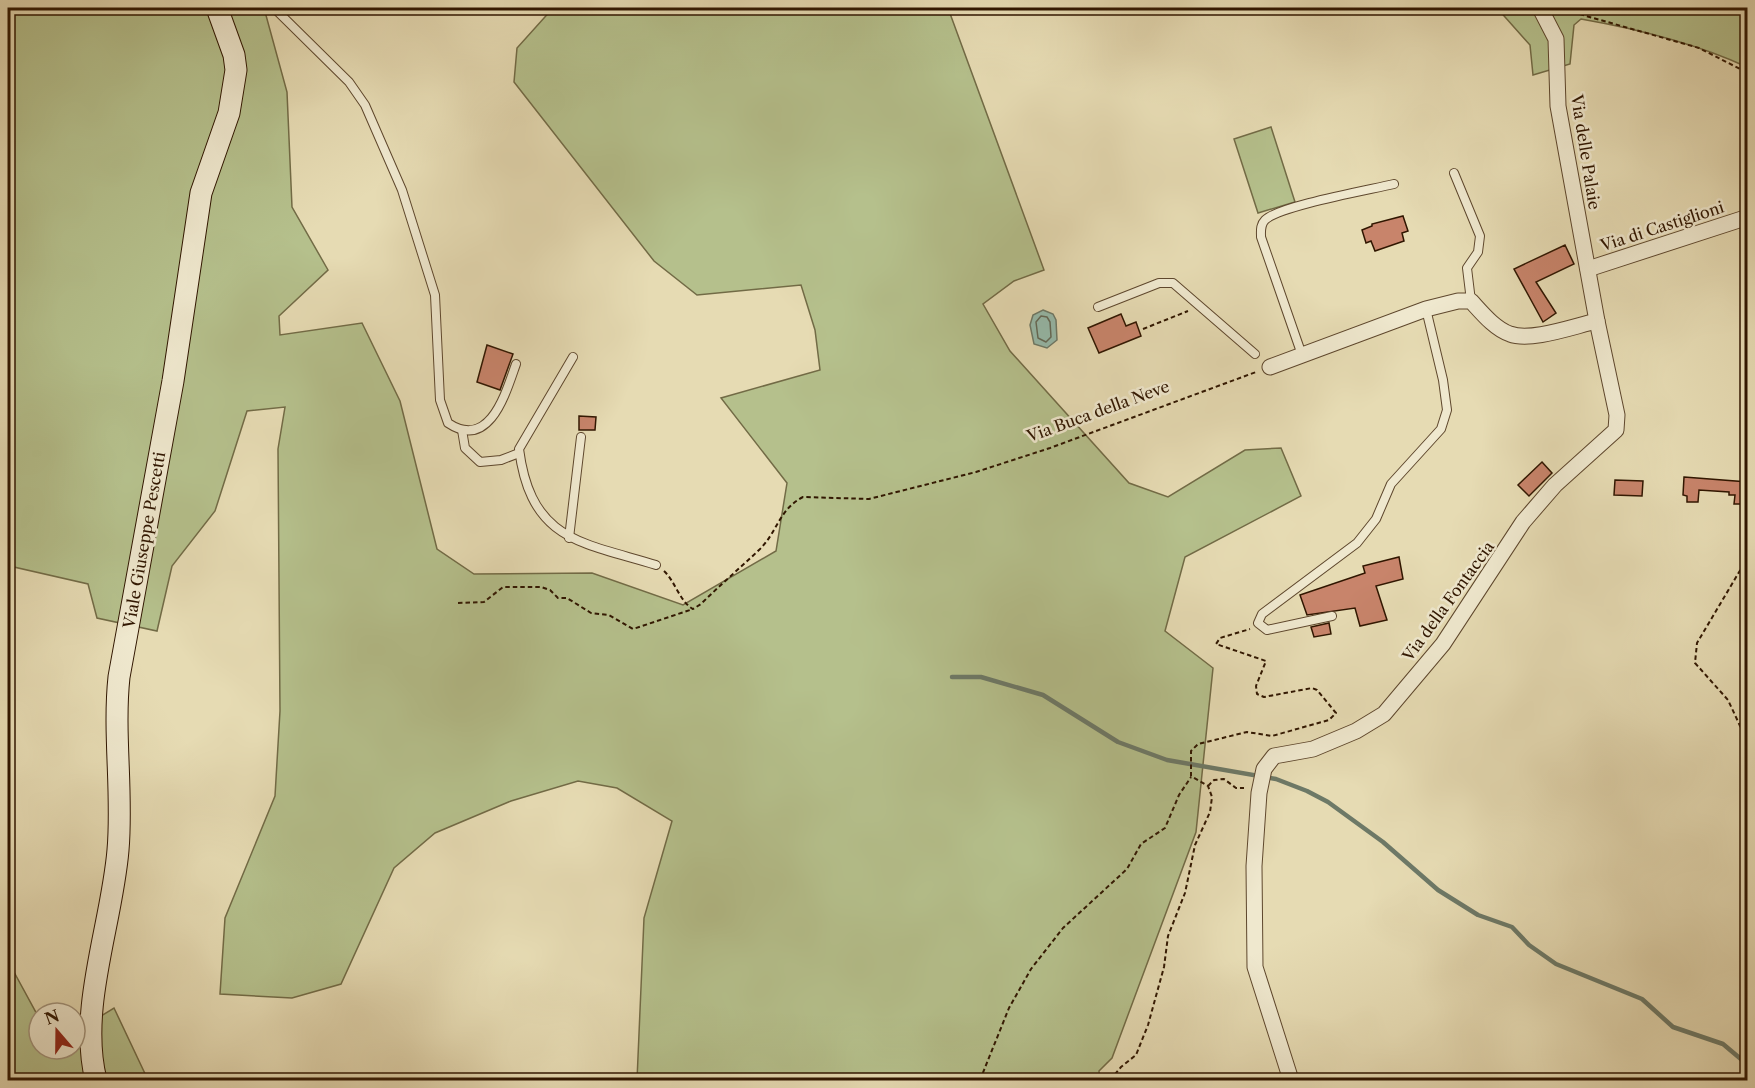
<svg xmlns="http://www.w3.org/2000/svg" width="1755" height="1088" font-family="'Libre Caslon Text',serif">
	<style>
		.green { fill: #b5c08c; stroke: #726b46; stroke-width: 1.5 }
		.water { fill: #96bbac; stroke: #6d7967; stroke-width: 1.5 }
		.lines { fill: none; stroke-linecap: round; stroke-linejoin: round }
		.shore { stroke: #636856; stroke-width: 1.5 }
		.stream { stroke: #6d7967; stroke-width: 4.5 }
		.building { fill: #c8846b; stroke: #301600; stroke-width: 1.5 }
		.lane-casing { stroke: #5e472d; stroke-width: 10 }
		.street-casing { stroke: #5e472d; stroke-width: 17 }
		.secondary-casing { stroke: #301600; stroke-width: 23 }
		.path { stroke: #301600; stroke-width: 2; stroke-dasharray: 4.5 3; stroke-linecap: butt }
		.lane { stroke: #efe8ce; stroke-width: 8 }
		.street { stroke: #efe8ce; stroke-width: 15 }
		.secondary { stroke: #efe8ce; stroke-width: 21 }
		.labels { text-anchor: middle; stroke-width: 5; stroke-linejoin: round; paint-order: stroke }
		.street-label { font-size: 16px; fill: #301600; stroke: #efe8ce }
	</style>
	<rect width="100%" height="100%" fill="#e6dbb3"/>
	<filter id="stains"><feTurbulence type="fractalNoise" baseFrequency=".00333" numOctaves="4"/><feColorMatrix values="0 0 0 0 .2 0 0 0 0 .09 0 0 0 0 .02 0 0 0 .5 -.17"/></filter>
	<radialGradient id="worn" r=".72"><stop offset=".6" stop-color="#630" stop-opacity="0"/><stop offset="1" stop-color="#630" stop-opacity=".3"/></radialGradient>
	<g class="green">
		<path d="M8,8H264L287,92L292,207L328,270L279,316L280,335L362,323L400,401L437,549L474,574L592,573L683,605L776,551L787,483L721,398L820,370L815,330L801,285L697,295L654,261L514,82L517,48L553,8H948L1044,270L1014,281L983,304L1010,351L1129,483L1168,497L1245,450L1281,448L1301,496L1185,557L1165,631L1213,668L1196,832L1112,1058L1099,1071L1100,1080H637L644,918L672,821L617,788L578,781L511,801L435,833L394,868L341,984L292,998L220,994L225,918L275,796L280,711L278,449L285,407L247,411L215,511L172,566L157,631L97,618L88,584L14,567L8,553Z"/>
		<path d="M1497,8H1747V67C1695,43 1638,29 1581,19L1574,25L1570,64L1533,75L1530,45Z"/>
		<path d="M1271,127L1295,202L1258,213L1234,139Z"/>
		<path d="M8,961L39,1018V1049H75V1032L114,1008L148,1080H8Z"/>
	</g>
	<path class="water" d="M1043,310L1053,314L1056,320L1057,340L1047,348L1034,344L1030,325L1033,315Z"/>
	<g class="lines">
		<path class="shore" d="M1041,316L1047,317L1050,322L1051,337L1046,342L1038,338L1036,322Z"/>
		<path class="stream" d="M952,677H981L1043,695L1118,742L1167,760L1276,779L1307,791L1328,802L1383,842L1438,890L1478,915L1512,927L1529,945L1556,964L1642,999L1673,1027L1723,1044L1748,1065"/>
	</g>
	<g class="building">
		<path d="M1403,216L1408,231L1402,233L1404,241L1375,251L1371,241L1366,243L1362,230L1372,226V224Z"/>
		<path d="M1565,245L1574,264L1536,282L1556,313L1543,322L1514,269Z"/>
		<path d="M1121,314L1126,326L1136,322L1141,336L1099,353L1088,328Z"/>
		<path d="M487,345L513,354L500,390L477,382Z"/>
		<path d="M579,416L596,417L595,430H579Z"/>
		<path d="M1542,462L1552,473L1529,496L1518,485Z"/>
		<path d="M1684,477L1748,482V504H1734L1735,495H1729V492L1699,490L1698,502H1687V496L1683,495Z"/>
		<path d="M1615,480L1643,481L1642,496L1614,495Z"/>
		<path d="M1399,557L1403,579L1376,586L1387,620L1360,626L1355,608L1307,615L1300,595L1365,573L1363,566Z"/>
		<path d="M1329,623L1331,634L1314,637L1311,627Z"/>
	</g>
	<g class="lines">
		<defs>
			<g id="lane">
				<path d="M274,8L349,82L365,105L402,190L435,295L440,400L448,423C490,451 506,392 516,364"/>
				<path d="M1454,173L1480,236L1478,252L1467,268L1471,301"/>
				<path d="M1098,307L1159,283H1173L1255,354"/>
				<path d="M1302,355L1261,237C1261,231 1260,225 1265,220C1279,206 1369,190 1394,184"/>
				<path d="M573,357L519,449C531,541 581,542 656,565"/>
				<path d="M462,430L465,448L480,462L501,460L519,453"/>
				<path d="M569,538L581,437"/>
				<path d="M1332,616L1267,630L1258,623L1262,614L1357,543L1376,519L1391,484L1441,429L1447,410L1443,380L1426,309"/>
			</g>
			<g id="street">
				<path d="M1588,269L1748,217"/>
				<path d="M1270,367L1426,309L1458,301H1471C1482,313 1495,329 1510,334C1531,342 1574,326 1597,321"/>
				<path d="M1291,1080L1255,967L1254,866L1259,793L1264,769L1274,756L1313,749L1356,731L1384,714L1443,644L1523,522L1555,485L1616,430L1617,415L1597,321L1558,106L1556,39L1540,8"/>
			</g>
			<path id="secondary" d="M96,1080C78,1008 112,924 118,850C123,793 113,734 119,677L173,381L201,193L229,113L236,70L234,55L217,8"/>
		</defs>
		<use href="#lane" class="lane-casing"/>
		<use href="#street" class="street-casing"/>
		<use href="#secondary" class="secondary-casing"/>
		<g class="path">
			<path d="M1558,8L1699,48L1748,73"/>
			<path d="M1143,329L1188,311"/>
			<path d="M1748,557L1697,643L1695,663L1728,700L1748,743"/>
			<path d="M664,571C675,581 680,602 693,609L701,604C720,585 740,568 759,550C777,533 779,509 803,497L869,499L976,472L1050,448L1256,372"/>
			<path d="M458,603L484,602L503,587H541L550,590L558,598H567L591,613L609,615L633,629L693,609"/>
			<path d="M1208,786L1214,780L1224,779L1236,788H1244"/>
			<path d="M980,1080L1009,1008L1031,969L1063,928L1127,869L1141,844L1165,828L1179,795L1191,777"/>
			<path d="M1110,1080L1121,1067L1136,1055L1148,1025L1164,967L1168,936L1185,893L1195,845L1210,812L1212,797L1208,786L1191,776V751L1198,744L1247,732L1272,736L1329,720L1336,713L1317,690L1312,688L1264,697L1257,694L1256,686L1266,661L1216,644L1220,638L1250,629"/>
		</g>
		<use href="#lane" class="lane"/>
		<use href="#street" class="street"/>
		<use href="#secondary" class="secondary"/>
	</g>
	<g class="labels">
		<g class="street-label">
			<text transform="translate(1586 152) rotate(81)" y="6">Via delle Palaie</text>
			<text transform="translate(1662 226) rotate(-18)" y="6">Via di Castiglioni</text>
			<text transform="translate(1098 411) rotate(-20)" y="6">Via Buca della Neve</text>
			<text transform="translate(144 540) rotate(-80)" y="6">Viale Giuseppe Pescetti</text>
			<text transform="translate(1448 601) rotate(-54)" y="6">Via della Fontaccia</text>
		</g>
	</g>
	<rect width="1755" height="1088" fill="none" stroke="#e6dbb3" stroke-width="30"/>
	<rect x="9" y="9" width="1737" height="1070" fill="none" stroke="#301600" stroke-width="3"/>
	<rect x="15" y="15" width="1725" height="1058" fill="none" stroke="#301600" stroke-width="1.5"/>
	<g transform="translate(57 1031) rotate(340)"><circle r="28" fill="#efe8ce" stroke="#a3947c" stroke-width="1.5"/>
	<path d="M0-4.5L10 22L0 15L-10 22Z" fill="#8f2418"/>
	<text y="-9" font-size="16" font-weight="bold" text-anchor="middle" fill="#301600">N</text>
	</g>
	<rect width="100%" height="100%" filter="url(#stains)"/>
	<rect width="100%" height="100%" fill="url(#worn)"/>
</svg>
